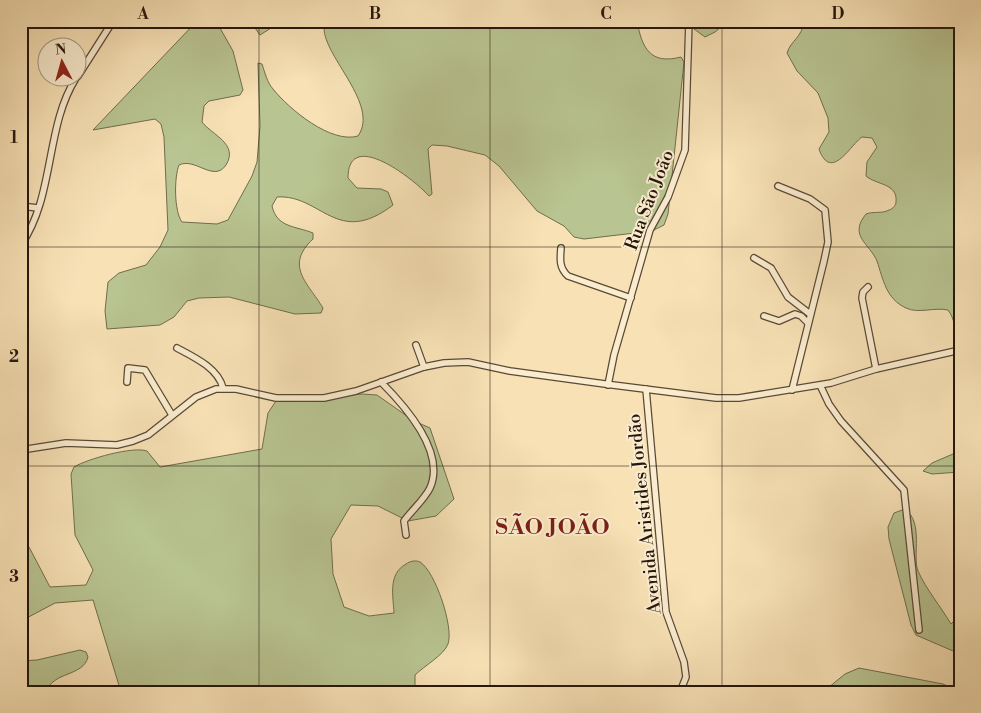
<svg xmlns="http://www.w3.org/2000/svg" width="981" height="713" font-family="'Libre Bodoni',serif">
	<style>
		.green { fill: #b8c491; stroke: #6f6d4e }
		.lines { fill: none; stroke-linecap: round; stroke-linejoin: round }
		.minor-casing { stroke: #5a4936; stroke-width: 8 }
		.minor { stroke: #faeccf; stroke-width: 5.5 }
		.grid { fill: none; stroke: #26160c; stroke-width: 1; stroke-opacity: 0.55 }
		.labels { text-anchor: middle; stroke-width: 4; stroke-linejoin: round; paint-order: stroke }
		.street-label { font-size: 18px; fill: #26160c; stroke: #faeccf }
		.district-label { font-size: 22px; font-weight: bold; letter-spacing: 1px; fill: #7a1f14; stroke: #faeccf }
		.neatline { fill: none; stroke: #26160c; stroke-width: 2 }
		.grid-label { font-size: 16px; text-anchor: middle; font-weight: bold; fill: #26160c }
	</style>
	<rect width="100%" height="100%" fill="#f7e1b5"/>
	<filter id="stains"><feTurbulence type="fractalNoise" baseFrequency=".004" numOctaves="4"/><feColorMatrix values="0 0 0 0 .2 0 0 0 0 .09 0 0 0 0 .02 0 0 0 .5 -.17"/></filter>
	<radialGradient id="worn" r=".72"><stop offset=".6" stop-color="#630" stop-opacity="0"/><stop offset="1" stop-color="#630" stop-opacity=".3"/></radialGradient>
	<g class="green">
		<path d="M216,21L233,51L243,90L240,95L209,101L204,106L202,122C212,135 239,144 226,165C214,183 195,157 179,165C174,178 174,211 182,222L217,224L228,220L252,176L257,162L260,126L258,63L262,64C265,73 267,82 273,89C289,109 331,144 358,136C380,105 324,57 324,28L329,21H637C642,48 650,65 681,57L684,62L668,214L664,225L652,231L584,239L574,237L564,226L537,211L499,166L485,155L447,146L432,145L428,149L432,194L429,196C415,180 348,127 348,178L357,188L381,189L388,192L393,205C337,248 321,194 277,197L272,206C277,228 296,226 313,233V239C284,266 308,283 323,308L321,313L295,314L229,297L199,298L187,301L174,317L160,325L107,329L105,311L108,282L119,273L146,265L160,247L168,230L164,137L161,124L155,119L93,130L196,22Z"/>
		<path d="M250,21H274L271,28L260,35Z"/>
		<path d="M694,21H728L715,32L705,37L694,29Z"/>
		<path d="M804,21H960V337C954,329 955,319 948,310C934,307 918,314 906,308C886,299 883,279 877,261C870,244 848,236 866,214C873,211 882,214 889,210C893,209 896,205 896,202C898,183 876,185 866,176L867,162L877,147L872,138L862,137C851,144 831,183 819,149L829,132L828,118L818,93L797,71L787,53C791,40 802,38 804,21Z"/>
		<path d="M362,394L377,395L414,421L430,428L454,499L436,516L408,521L378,506L351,505L331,539L333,574L344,607L369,616L394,613C393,595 388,574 406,564C410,561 416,560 420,562C435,571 454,627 448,644C444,655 424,666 415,675V692H121L93,600L55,603L21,621V546L29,547L50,587L86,585L93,570L75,535L71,474L74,467C87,459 133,446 147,451L160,467L262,449L268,413L276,401Z"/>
		<path d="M960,451V472L932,474L923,471L932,463Z"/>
		<path d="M905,509C924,523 912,555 918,571C926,589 941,607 951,624L960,615V654L916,635L911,625L889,539L888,527L894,513Z"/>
		<path d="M80,650L86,652L88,657C83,677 53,671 46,692H21V661L37,660Z"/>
		<path d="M859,668L943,684L960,692H823L845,674Z"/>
	</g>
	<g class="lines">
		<defs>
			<g id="minor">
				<path d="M78,76L113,21"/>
				<path d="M778,186L810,199L825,210L828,242L824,261L792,390"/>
				<path d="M21,206L38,208"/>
				<path d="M21,245C55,196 45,127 76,78"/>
				<path d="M561,248C560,259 559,268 568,276L631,298"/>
				<path d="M754,258L771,268L788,297L810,314"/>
				<path d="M868,287L863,292L862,298L876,369"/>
				<path d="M764,316L779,321L795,314L801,316L808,323"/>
				<path d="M416,345L424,367"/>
				<path d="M177,348C194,357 218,368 223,388"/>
				<path d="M127,382L128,368L145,370L172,415"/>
				<path d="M381,382C405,406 446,452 430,488C424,500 412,510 404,521L406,535"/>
				<path d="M608,385L614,355L650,230L668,197L685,150L689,21"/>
				<path d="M820,385L829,404L841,421L904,490L919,630"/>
				<path d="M646,389L666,612L684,662L686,677L680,692"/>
				<path d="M21,450L66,443L117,445L133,441L148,435L196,397L216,389H236L276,398H324L356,391L424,367L444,363L468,362L510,371L605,384L716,398H739L831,383L876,369L960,350"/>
			</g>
		</defs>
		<use href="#minor" class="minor-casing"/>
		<use href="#minor" class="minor"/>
	</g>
	<path class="grid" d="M259,21V692M490,21V692M722,21V692M21,247H960M21,466H960"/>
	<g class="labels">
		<g class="street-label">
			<text transform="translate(649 200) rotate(-69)" y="6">Rua São João</text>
			<text transform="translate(644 514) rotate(-96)" y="6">Avenida Aristides Jordão</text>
		</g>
		<g class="district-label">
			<text x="553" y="534">SÃO JOÃO</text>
		</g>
	</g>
	<rect width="981" height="713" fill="none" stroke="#f7e1b5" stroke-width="55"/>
	<g transform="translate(62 62) rotate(354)"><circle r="24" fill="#faeccf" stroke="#a59681"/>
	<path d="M0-4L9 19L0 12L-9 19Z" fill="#8f2418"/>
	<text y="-8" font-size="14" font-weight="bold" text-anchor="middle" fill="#26160c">N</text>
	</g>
	<rect x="28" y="28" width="926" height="658" class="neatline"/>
	<g class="grid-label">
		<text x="143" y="19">A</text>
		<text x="375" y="19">B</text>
		<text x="606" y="19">C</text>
		<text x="838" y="19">D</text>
		<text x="14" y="143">1</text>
		<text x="14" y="362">2</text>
		<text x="14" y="582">3</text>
	</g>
	<rect width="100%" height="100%" filter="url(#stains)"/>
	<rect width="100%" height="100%" fill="url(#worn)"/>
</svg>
